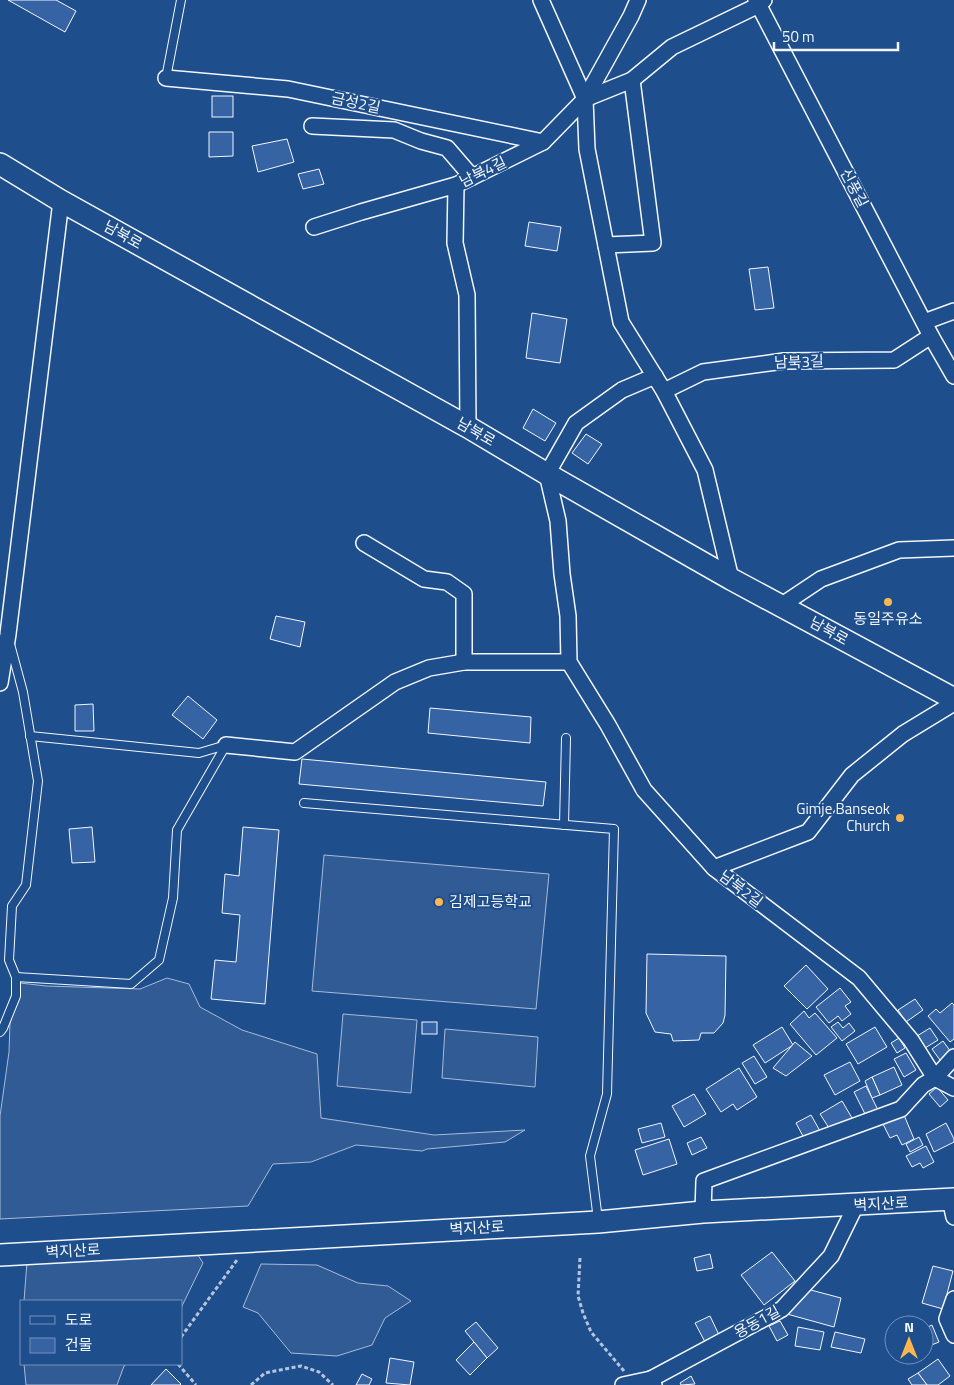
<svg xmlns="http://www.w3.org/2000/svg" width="954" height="1385" font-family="'Titillium Web','Noto Sans KR',sans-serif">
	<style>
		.built { fill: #305b95; stroke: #a8bbd7 }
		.building { fill: #3563a3; stroke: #f2f6ff }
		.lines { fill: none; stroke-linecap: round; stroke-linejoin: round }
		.lane-casing { stroke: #f2f6ff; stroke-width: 10 }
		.street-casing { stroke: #f2f6ff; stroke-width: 18 }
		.secondary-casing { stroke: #f2f6ff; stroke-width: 24 }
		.path { stroke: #b3c4dc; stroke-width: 3; stroke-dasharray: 4 2.5; stroke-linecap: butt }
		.lane { stroke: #1f4e8c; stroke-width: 8 }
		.street { stroke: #1f4e8c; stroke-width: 15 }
		.secondary { stroke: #1f4e8c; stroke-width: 21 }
		.poi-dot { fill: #ffb74d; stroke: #1f4e8c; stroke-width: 2 }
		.labels { text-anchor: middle; stroke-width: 4; stroke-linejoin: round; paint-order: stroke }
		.street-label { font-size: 15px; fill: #f2f6ff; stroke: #1f4e8c }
		.poi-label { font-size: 15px; fill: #f2f6ff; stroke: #1f4e8c }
	</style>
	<rect width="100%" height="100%" fill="#1f4e8c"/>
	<g class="built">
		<path d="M324,855L549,874L536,1009L312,991Z"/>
		<path d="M167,978L189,984L200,1007L242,1030L317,1054L321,1118L434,1135L525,1130L505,1142L427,1149L422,1151L356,1145L311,1162L273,1164L248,1206L0,1219V1116L9,1052L10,1023L20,983L46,986L140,989Z"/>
		<path d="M343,1014L417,1020L411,1093L337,1086Z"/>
		<path d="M445,1029L538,1037L535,1087L442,1078Z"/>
		<path d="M198,1255L203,1263L181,1308V1301H24L27,1262Z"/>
		<path d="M261,1264L317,1265L358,1283L388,1286L411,1301L385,1318L372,1345L337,1356L291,1353L258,1313L243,1307Z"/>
		<path d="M24,1364H127L124,1366L117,1385H26Z"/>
	</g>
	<g class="building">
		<path d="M8,0H56L76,11L65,32Z"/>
		<rect x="212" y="96" width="21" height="21"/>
		<path d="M209,132H233V156L209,157Z"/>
		<path d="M287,139L294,162L258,172L252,146Z"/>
		<path d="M319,169L324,184L303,189L298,174Z"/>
		<path d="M529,222L561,227L557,251L525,246Z"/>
		<path d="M768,267L774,308L755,310L749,269Z"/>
		<path d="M532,313L567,319L560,363L526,358Z"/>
		<path d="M533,409L556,423L545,441L523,428Z"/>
		<path d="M586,434L602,444L588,464L572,453Z"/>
		<path d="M276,616L305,622L300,647L270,639Z"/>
		<path d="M188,696L217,720L203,739L172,715Z"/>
		<path d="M93,704L94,731H75V705Z"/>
		<path d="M430,708L531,717L530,743L428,733Z"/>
		<path d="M302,759L546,782L543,806L299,784Z"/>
		<path d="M92,827L95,862L72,863L69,829Z"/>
		<path d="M243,827L279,830L265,1004L211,999L215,960L236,962L240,915L222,913L225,874L239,876Z"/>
		<path d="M647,954L726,956L725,1015L723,1023L714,1033H701L699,1040L673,1041L671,1034L655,1032L646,1013Z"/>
		<path d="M806,965L828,989L807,1009L784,986Z"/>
		<path d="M840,988L851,1002L845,1006L851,1014L842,1021L838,1016L829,1023L816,1007Z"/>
		<path d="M915,999L923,1010L906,1022L898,1010Z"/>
		<path d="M952,1003L954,1005V1039L950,1042L928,1016L936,1009L940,1013Z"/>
		<path d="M804,1011L809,1018L815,1013L837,1038L816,1055L790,1024Z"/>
		<rect x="422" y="1022" width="15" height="12"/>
		<path d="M838,1022L843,1028L849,1023L855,1031L842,1041L831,1027Z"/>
		<path d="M782,1027L793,1045L765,1063L753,1045Z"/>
		<path d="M875,1027L887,1047L858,1064L846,1044Z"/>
		<path d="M930,1028L938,1040L925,1048L917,1036Z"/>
		<path d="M899,1038L905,1048L897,1053L891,1043Z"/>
		<path d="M943,1041L951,1052L940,1060L932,1049Z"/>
		<path d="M795,1042L812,1056L786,1076L773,1068Z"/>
		<path d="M906,1053L916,1070L904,1077L894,1059Z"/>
		<path d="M754,1056L767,1077L755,1084L742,1063Z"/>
		<path d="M850,1062L860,1081L835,1095L824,1075Z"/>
		<path d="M894,1067L902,1085L880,1095L872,1077Z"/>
		<path d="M739,1068L757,1097L737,1110L733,1104L721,1112L706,1089Z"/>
		<path d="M872,1077L880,1095L872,1098L865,1081Z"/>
		<path d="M866,1086L878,1110L866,1116L854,1092Z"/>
		<path d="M937,1087L948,1100L940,1107L929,1094Z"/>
		<path d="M694,1094L706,1114L684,1127L672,1106Z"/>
		<path d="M842,1101L852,1118L831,1131L820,1114Z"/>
		<path d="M811,1115L820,1131L805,1140L796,1123Z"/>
		<path d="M904,1115L914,1139L902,1145L897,1135L890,1138L883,1124Z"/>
		<path d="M661,1123L665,1137L642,1143L638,1129Z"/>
		<path d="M946,1123L954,1139V1142L934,1152L926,1134Z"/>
		<path d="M701,1137L707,1148L692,1155L687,1143Z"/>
		<path d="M919,1137L923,1145L910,1152L906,1144Z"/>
		<path d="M669,1139L677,1164L643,1175L635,1150Z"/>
		<path d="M926,1146L934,1162L923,1168L920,1163L912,1167L906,1156Z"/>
		<path d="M772,1252L795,1281L764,1305L741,1275Z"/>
		<path d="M710,1254L713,1268L697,1271L694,1258Z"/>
		<path d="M933,1266L953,1271L943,1309L922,1303Z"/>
		<path d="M807,1289L841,1298L834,1327L787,1314Z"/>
		<path d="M710,1316L719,1335L705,1342L695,1323Z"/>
		<path d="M780,1321L788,1335L777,1341L769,1326Z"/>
		<path d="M476,1322L498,1348L487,1358L465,1331Z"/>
		<path d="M932,1325L939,1342L924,1348V1329Z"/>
		<path d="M798,1327L824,1332L820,1350L795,1346Z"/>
		<path d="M835,1332L865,1339L861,1353L831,1347Z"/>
		<path d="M474,1342L487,1358L470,1375L456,1360Z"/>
		<path d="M390,1358L414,1362L410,1385L386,1383Z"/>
		<path d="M938,1359L950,1376L938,1385H927L918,1373Z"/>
		<path d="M166,1369L181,1384L180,1385H151Z"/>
		<path d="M918,1373L927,1385H912L908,1379Z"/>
		<path d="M362,1374L372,1379L369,1385H356Z"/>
		<path d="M691,1376L695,1384L681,1385L680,1383Z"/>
	</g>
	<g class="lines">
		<defs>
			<g id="lane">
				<path d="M166,78L181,0"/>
				<path d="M304,803L614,829L607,1094L590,1156L598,1220"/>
				<path d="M564,825L566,738"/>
				<path d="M16,977L131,984L159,960L173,898L177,830L226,745L199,753L30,736"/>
				<path d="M0,1032L3,1028L16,996V977L9,960L12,906L26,885L38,781L23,692L10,644"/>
			</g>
			<g id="street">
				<path d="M541,0L585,99L587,149L621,322L664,391L705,470L731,579"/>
				<path d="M756,0L931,336L954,376"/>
				<path d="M166,78L288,89L543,142"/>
				<path d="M585,99L631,16L638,0"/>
				<path d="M312,126L394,130L421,141L447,148L472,177"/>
				<path d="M456,185L455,243L467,295L468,427"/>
				<path d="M314,227L361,212L456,185L543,142L585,99L632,80L672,47L759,5L764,0"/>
				<path d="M606,245L653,243L632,80"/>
				<path d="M924,322L954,311"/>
				<path d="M655,376L622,390L576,423L547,474L558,521L562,574L568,616L569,662L608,725L644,790L714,868"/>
				<path d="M664,391L703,372L784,361L894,360L931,336"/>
				<path d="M364,543L424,579L447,582L464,594V662"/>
				<path d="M782,605L821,579L899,550L954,548"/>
				<path d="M0,683L8,634L61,201"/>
				<path d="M954,703L903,734L852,775L808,832L714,868L859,978L911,1040L935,1078L954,1088"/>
				<path d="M226,745L295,752L395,682L429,668L464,662H569"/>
				<path d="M950,1199L954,1217"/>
				<path d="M703,1212L704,1181L901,1109L923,1085L935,1078L954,1057"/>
				<path d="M954,1299L947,1319L954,1335"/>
				<path d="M623,1385L651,1379"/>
				<path d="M654,1385L651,1379L782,1309L831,1256L856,1205"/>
			</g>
			<g id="secondary">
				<path d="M0,164L61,201L468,427L547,474L731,579L954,699"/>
				<path d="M0,1255L598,1222L703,1212L954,1199"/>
			</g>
		</defs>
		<use href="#lane" class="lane-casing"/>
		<use href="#street" class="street-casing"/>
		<use href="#secondary" class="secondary-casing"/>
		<g class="path">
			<path d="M580,1258L578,1296L583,1313L591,1332L624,1371"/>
			<path d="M181,1337L237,1260"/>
			<path d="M178,1364L196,1385"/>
			<path d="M251,1385L265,1373L301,1366L319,1372L333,1385"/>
		</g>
		<use href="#lane" class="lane"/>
		<use href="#street" class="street"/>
		<use href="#secondary" class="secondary"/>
	</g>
	<g class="poi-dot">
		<circle cx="888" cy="602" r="5"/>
		<circle cx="900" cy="818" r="5"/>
		<circle cx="439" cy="902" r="5"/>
	</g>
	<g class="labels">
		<g class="street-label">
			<text transform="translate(356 103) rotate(12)" y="5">금성2길</text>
			<text transform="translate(483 172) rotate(-26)" y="5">남북4길</text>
			<text transform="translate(854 188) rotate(62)" y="5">신풍길</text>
			<text transform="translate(123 235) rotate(29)" y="5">남북로</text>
			<text transform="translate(799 362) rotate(-2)" y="5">남북3길</text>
			<text transform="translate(476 432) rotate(30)" y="5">남북로</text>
			<text transform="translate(829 631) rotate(29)" y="5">남북로</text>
			<text transform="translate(741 889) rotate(37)" y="5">남북2길</text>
			<text transform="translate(881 1204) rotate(-3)" y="5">벽지산로</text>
			<text transform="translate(477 1228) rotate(-3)" y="5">벽지산로</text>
			<text transform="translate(73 1251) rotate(-3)" y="5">벽지산로</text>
			<text transform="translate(757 1322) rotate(-29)" y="5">용동1길</text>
		</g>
		<g class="poi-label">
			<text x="888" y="624">동일주유소</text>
			<text x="890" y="814" text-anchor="end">Gimje Banseok<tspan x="890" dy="17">Church</tspan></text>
			<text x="449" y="907" text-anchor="start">김제고등학교</text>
		</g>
	</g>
	<rect x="20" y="1300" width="162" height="65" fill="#1f4e8c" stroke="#7391ba"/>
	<rect x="30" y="1316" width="25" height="8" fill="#1f4e8c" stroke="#7391ba"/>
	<text x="65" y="1325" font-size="15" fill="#f2f6ff">도로</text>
	<rect x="30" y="1338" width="25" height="15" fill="#3563a3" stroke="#7391ba"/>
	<text x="65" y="1350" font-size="15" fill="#f2f6ff">건물</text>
	<g transform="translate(909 1340)"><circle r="24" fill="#1f4e8c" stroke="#7391ba"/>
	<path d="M0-4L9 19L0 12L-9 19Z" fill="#ffb74d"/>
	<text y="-8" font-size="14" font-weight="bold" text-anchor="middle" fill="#f2f6ff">N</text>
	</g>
	<path d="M774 42v8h124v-8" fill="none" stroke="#f2f6ff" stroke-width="2.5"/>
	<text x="782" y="42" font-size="15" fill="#f2f6ff" stroke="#1f4e8c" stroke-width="4" paint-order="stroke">50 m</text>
</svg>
